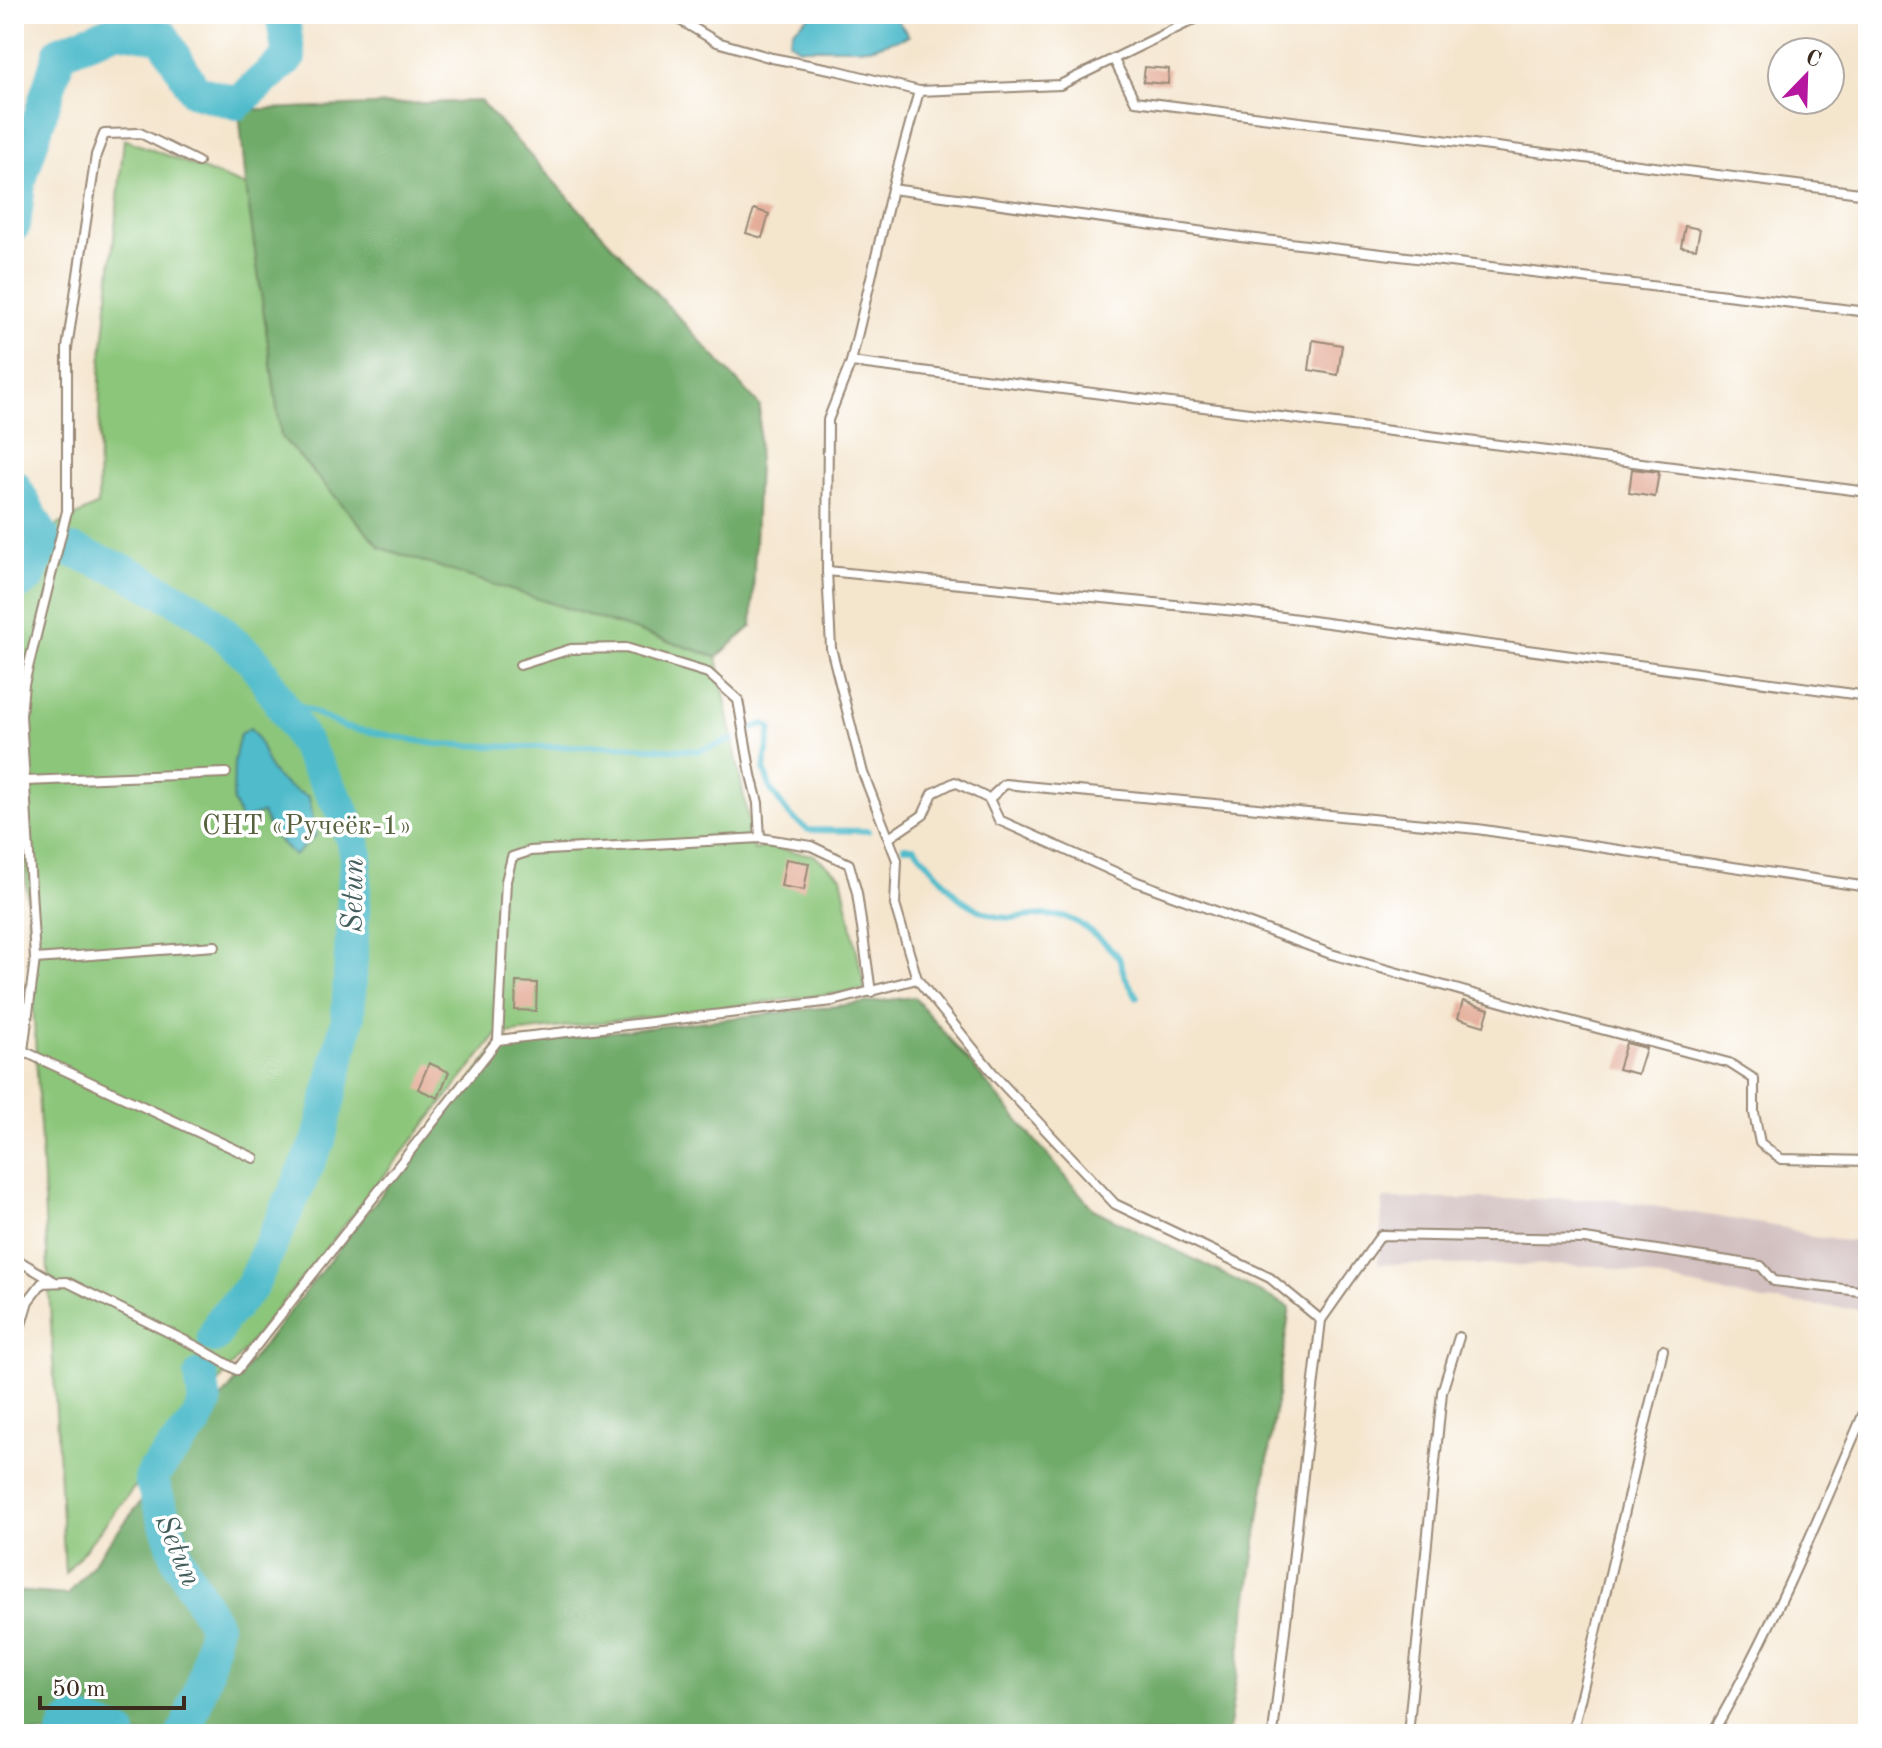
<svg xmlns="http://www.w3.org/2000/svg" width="1882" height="1748" font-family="'Old Standard TT',serif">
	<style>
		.industrial { fill: #d2bfc0 }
		.green { fill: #8cc67a; stroke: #64784c; stroke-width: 2 }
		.forest { fill: #71ab6a; stroke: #566a44; stroke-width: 2 }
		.water { fill: #50bbcb; stroke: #467274; stroke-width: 2 }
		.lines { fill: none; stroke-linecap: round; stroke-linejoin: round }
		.stream { stroke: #50bbcb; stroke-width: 6 }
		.river { stroke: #50bbcb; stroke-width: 34 }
		.building { fill: #e4ad99 }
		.lane-casing { stroke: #988876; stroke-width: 12 }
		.lane { stroke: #fff; stroke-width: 8 }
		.labels { text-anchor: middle; stroke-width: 7; stroke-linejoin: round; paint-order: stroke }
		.park-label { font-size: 28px; fill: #57613e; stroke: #fff }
		.water-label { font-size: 30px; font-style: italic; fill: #425d5b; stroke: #fff }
	</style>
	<rect width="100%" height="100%" fill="#fff"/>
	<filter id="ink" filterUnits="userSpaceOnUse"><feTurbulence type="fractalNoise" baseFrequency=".0125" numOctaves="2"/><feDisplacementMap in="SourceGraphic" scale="16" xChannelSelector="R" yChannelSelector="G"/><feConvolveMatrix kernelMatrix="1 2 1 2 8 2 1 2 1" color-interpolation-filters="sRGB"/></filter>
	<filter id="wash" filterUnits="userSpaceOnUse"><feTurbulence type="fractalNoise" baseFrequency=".006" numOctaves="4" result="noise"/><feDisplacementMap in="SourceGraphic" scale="32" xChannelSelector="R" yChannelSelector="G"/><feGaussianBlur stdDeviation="1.8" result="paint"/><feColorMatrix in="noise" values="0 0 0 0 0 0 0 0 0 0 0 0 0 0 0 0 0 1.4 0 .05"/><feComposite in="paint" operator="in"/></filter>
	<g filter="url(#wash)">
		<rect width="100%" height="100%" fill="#f4e5cd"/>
		<path class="industrial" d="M1383,1199H1609L1786,1228L1812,1237L1868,1243V1310L1763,1301L1603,1266L1378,1264Z"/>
		<path class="green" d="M124,139L246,186L281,436L381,548L717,657L754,850L767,847L814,855L841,876L865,990L497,1035L65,1574L14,662V547L98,505L100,375Z"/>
		<g class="forest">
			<path d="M480,101L760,406L752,626L717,657L381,548L281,436L246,186L239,110Z"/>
			<path d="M914,997L1093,1209L1290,1307L1228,1734H14V1591L68,1595L498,1045Z"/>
		</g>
		<g class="water">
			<path d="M812,14H893L909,36L870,48H799L789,41L793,30Z"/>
			<path d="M250,728C263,742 262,756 271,770C279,783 296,791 309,797L316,835L294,856L272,834L262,813L241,820L233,801L234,761L240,734Z"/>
		</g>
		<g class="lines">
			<g class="stream">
				<path d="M274,693L344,727L435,744L518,747L618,746L698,751L732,740"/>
				<path d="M746,731L764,724L771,728L764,769L771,790L790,816L808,830L868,831"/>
				<path d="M904,847H914L959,898L979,910L998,917L1012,918L1044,915L1066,917L1079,923L1105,943L1119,958L1125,977L1137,997"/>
			</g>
			<g class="river">
				<path d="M14,225L19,183L60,52L119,29L163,37L195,91L237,103L289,57L282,14"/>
				<path d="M14,486L44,539L29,577L14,586"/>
				<path d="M73,551L127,572L201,613L255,662L293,723L343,812L356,852L348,1018L319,1140L251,1287L222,1319L214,1337"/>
				<path d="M64,1734L67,1726L76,1720L120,1734"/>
				<path d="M183,1734L187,1728L206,1671L215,1625L178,1559L151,1479L155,1471L196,1422L205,1404L201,1375"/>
			</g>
		</g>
		<g id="blocks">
			<g class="building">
				<path d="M1145,67L1169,69L1168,84L1143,82Z"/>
				<path d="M754,209L769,214L762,238L746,233Z"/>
				<path d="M1685,226L1700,229L1696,249L1681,247Z"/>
				<path d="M1313,340L1342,345L1338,375L1309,370Z"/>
				<path d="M1632,469L1659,472L1655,497L1629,493Z"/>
				<path d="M786,859L809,863L804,890L781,886Z"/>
				<path d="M516,982L537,983L536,1011L515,1010Z"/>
				<path d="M1463,1001L1489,1009L1484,1026L1458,1018Z"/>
				<path d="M1626,1043L1646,1048L1638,1074L1618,1069Z"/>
				<path d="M429,1063L449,1072L438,1098L418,1089Z"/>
			</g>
		</g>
	</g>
	<g filter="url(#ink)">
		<use href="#blocks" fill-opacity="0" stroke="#988876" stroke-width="2"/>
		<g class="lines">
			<defs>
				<g id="lane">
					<path d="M670,14L717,42L772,58L835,70L919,91L1060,85L1195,19L1200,14"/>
					<path d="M1114,60L1135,101L1868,194"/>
					<path d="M919,91L892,189L851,362L828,420L827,571L831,648L863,773L897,860L895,905L917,979L997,1078L1115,1204L1270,1278L1321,1320"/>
					<path d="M892,189L1248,238L1868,312"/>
					<path d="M851,362L1868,492"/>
					<path d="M827,571L1246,612L1868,696"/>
					<path d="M520,665L571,649L626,648L708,673L738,700L751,775L758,803L760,838"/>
					<path d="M25,781L226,773"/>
					<path d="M889,838L923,815L933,793L955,782L989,799"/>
					<path d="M1868,887L1477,829L1005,784L989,799L999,820L1137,882L1331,954L1544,1014L1729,1063L1754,1079V1113L1760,1143L1781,1159L1868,1161"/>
					<path d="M35,959L215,946"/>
					<path d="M498,1040L506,881L512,857L530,851L760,838L811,846L849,864L857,893L871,992"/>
					<path d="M23,1051L254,1158"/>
					<path d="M14,1075L23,1051L35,959L21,715L24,684L67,511V348L96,155L104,134L140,133L198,162"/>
					<path d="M14,1258L55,1282"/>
					<path d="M14,1348L28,1301L42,1283L67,1282L196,1346L237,1370L498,1040L833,1001L917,979"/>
					<path d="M1273,1734L1321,1320L1381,1235L1585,1239L1761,1266L1774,1281L1868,1292"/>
					<path d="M1408,1734L1442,1392L1459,1337"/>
					<path d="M1572,1734L1663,1350"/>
					<path d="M1712,1734C1773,1628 1820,1515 1868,1403"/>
				</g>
			</defs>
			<use href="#lane" class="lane-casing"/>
			<use href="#lane" class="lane"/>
		</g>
	</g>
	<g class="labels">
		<g class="park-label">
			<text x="307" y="834">СНТ «Ручеёк-1»</text>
		</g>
		<g class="water-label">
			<text transform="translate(352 895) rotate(-89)" y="10">Setun</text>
			<text transform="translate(179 1550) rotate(67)" y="10">Setun</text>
		</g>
	</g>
	<rect width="1882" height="1748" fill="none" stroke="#fff" stroke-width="48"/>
	<g transform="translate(1806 76) rotate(23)"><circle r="38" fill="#ffffff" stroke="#b1aaa5" stroke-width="2"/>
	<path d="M0-6L14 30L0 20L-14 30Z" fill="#b5179e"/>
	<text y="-12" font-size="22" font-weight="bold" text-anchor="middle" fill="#3b2a1e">С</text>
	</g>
	<path d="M40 1696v12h144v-12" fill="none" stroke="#3b2a1e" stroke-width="4"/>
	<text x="52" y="1696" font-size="24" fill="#3b2a1e" stroke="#ffffff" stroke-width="6" paint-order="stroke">50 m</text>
</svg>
